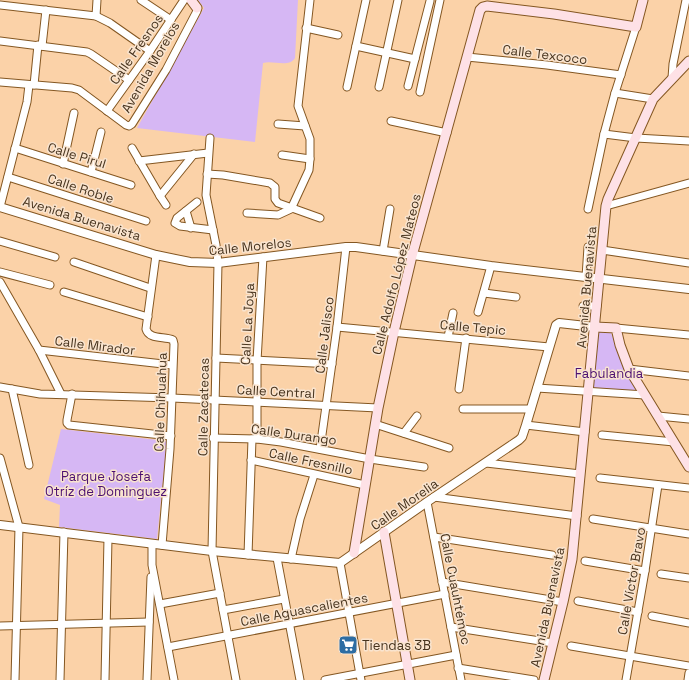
<svg xmlns="http://www.w3.org/2000/svg" width="689" height="680" font-family="'Space Grotesk',sans-serif">
	<style>
		.green { fill: #d6b7f4 }
		.lines { fill: none; stroke-linecap: round; stroke-linejoin: round }
		.minor-casing { stroke: #845722; stroke-width: 9 }
		.tertiary-casing { stroke: #845722; stroke-width: 10 }
		.secondary-casing { stroke: #845722; stroke-width: 11 }
		.minor { stroke: #fff; stroke-width: 7 }
		.tertiary { stroke: #fff; stroke-width: 8 }
		.secondary { stroke: #fee1e6; stroke-width: 9 }
		.labels { text-anchor: middle; stroke-width: 3; stroke-linejoin: round; paint-order: stroke }
		.street-label { font-size: 13px; fill: #47331d; stroke: #f9e4cf }
		.park-label { font-size: 13px; fill: #4c1071; stroke: #f9e4cf }
		.poi-label { font-size: 13px; fill: #47331d; stroke: #f9e4cf; text-anchor: start }
	</style>
	<rect width="100%" height="100%" fill="#fbd2a8"/>
	<g class="green">
		<path d="M198,0H298L295,58C289,68 273,60 263,63L255,142L137,128L204,8Z"/>
		<path d="M597,329L610,330L618,352L639,392L591,388Z"/>
		<path d="M61,429L167,441L157,539L59,527L60,505L44,499Z"/>
	</g>
	<g class="lines">
		<defs>
			<g id="minor">
				<path d="M141,0L171,20"/>
				<path d="M0,5L96,16L110,23L150,51"/>
				<path d="M96,16L97,0"/>
				<path d="M306,28L338,35"/>
				<path d="M0,41L87,52L91,54L129,80"/>
				<path d="M42,46L46,10"/>
				<path d="M356,46L415,59"/>
				<path d="M467,57L547,65L621,75"/>
				<path d="M672,78L673,64L686,0"/>
				<path d="M0,82L72,88L79,90L126,125L129,126L132,124L166,70L197,11V8"/>
				<path d="M34,85L38,45"/>
				<path d="M408,86L430,1"/>
				<path d="M347,87L366,0"/>
				<path d="M379,87L398,0"/>
				<path d="M420,92L440,0"/>
				<path d="M615,93L653,99"/>
				<path d="M107,111L150,51L184,0"/>
				<path d="M391,121L447,133"/>
				<path d="M278,124L305,126"/>
				<path d="M604,134L636,138L689,141"/>
				<path d="M210,138L206,195L216,245L218,263L212,551L236,680"/>
				<path d="M15,148L131,185"/>
				<path d="M132,148L160,196L166,205"/>
				<path d="M282,155L310,159"/>
				<path d="M139,161L208,153"/>
				<path d="M63,164L74,113"/>
				<path d="M91,172L101,132"/>
				<path d="M207,174L223,175L270,183L275,187V199L278,203L320,218"/>
				<path d="M8,177L146,221"/>
				<path d="M160,196L194,154"/>
				<path d="M197,202L177,218L175,223L180,226L213,230"/>
				<path d="M606,206L689,183"/>
				<path d="M0,207L27,102L29,85"/>
				<path d="M588,209L604,134L615,93L636,27"/>
				<path d="M186,211L191,228"/>
				<path d="M247,213L278,215L291,209L309,170L310,159V139L298,106L310,0"/>
				<path d="M0,241L55,257"/>
				<path d="M602,250L689,263"/>
				<path d="M383,251L390,209"/>
				<path d="M156,255L146,329C149,340 165,336 173,340L174,344L170,449L162,545"/>
				<path d="M74,262L150,288"/>
				<path d="M0,272L50,285"/>
				<path d="M586,277L588,247"/>
				<path d="M0,282L39,350L61,394"/>
				<path d="M64,292L148,317"/>
				<path d="M484,293L516,297"/>
				<path d="M583,306H597"/>
				<path d="M478,312L491,266"/>
				<path d="M337,327L549,347"/>
				<path d="M616,328L689,335"/>
				<path d="M448,337L453,313"/>
				<path d="M39,350L172,365"/>
				<path d="M216,358L332,364"/>
				<path d="M629,369L689,376"/>
				<path d="M0,387L40,394L172,398L378,408"/>
				<path d="M537,388L645,395"/>
				<path d="M12,389L29,465"/>
				<path d="M459,389L466,338"/>
				<path d="M72,394L67,420V423L69,425L171,436"/>
				<path d="M463,409H531"/>
				<path d="M658,416L689,419"/>
				<path d="M375,424L449,448"/>
				<path d="M526,425L585,432"/>
				<path d="M404,433L417,416"/>
				<path d="M602,435L674,442"/>
				<path d="M213,438L257,439L281,442L370,459L424,467"/>
				<path d="M257,439V361L263,257"/>
				<path d="M320,449L337,327L346,247"/>
				<path d="M0,458L19,527L15,680"/>
				<path d="M251,460L365,485"/>
				<path d="M486,463L580,474"/>
				<path d="M600,478L689,488"/>
				<path d="M434,497L577,516"/>
				<path d="M427,502L461,680"/>
				<path d="M593,519L689,534"/>
				<path d="M434,537L552,555"/>
				<path d="M152,544V565L174,680"/>
				<path d="M248,555L252,439"/>
				<path d="M277,558L300,680"/>
				<path d="M291,559L300,519L314,475"/>
				<path d="M585,561L645,571"/>
				<path d="M340,563L361,680"/>
				<path d="M661,574L689,578"/>
				<path d="M442,582L563,602"/>
				<path d="M578,601L638,612"/>
				<path d="M160,604L220,593"/>
				<path d="M223,610L284,599"/>
				<path d="M652,616L689,623"/>
				<path d="M0,626L149,622"/>
				<path d="M451,627L553,643"/>
				<path d="M571,646L689,666"/>
				<path d="M168,647L445,594"/>
				<path d="M458,668L534,680"/>
				<path d="M60,680L64,532"/>
				<path d="M105,680L108,538"/>
				<path d="M147,680L151,577"/>
				<path d="M325,680L456,655"/>
				<path d="M626,680L645,571L658,485"/>
				<path d="M688,680L689,673"/>
			</g>
			<g id="tertiary">
				<path d="M0,207L156,255L190,262L218,263L346,247H356L491,266L689,289"/>
				<path d="M0,525L212,551L340,563L427,502L519,440L522,437L526,425L556,325L559,323L595,327"/>
			</g>
			<g id="secondary">
				<path d="M191,0L197,8"/>
				<path d="M595,327L616,328L620,345L629,369L689,467"/>
				<path d="M384,532L410,680"/>
				<path d="M354,553L378,408L394,332L412,256L480,10L483,7L487,6L554,14L636,27L643,0"/>
				<path d="M544,680L563,602L572,559L606,206L608,199L653,99L689,61"/>
			</g>
		</defs>
		<use href="#minor" class="minor-casing"/>
		<use href="#tertiary" class="tertiary-casing"/>
		<use href="#secondary" class="secondary-casing"/>
		<use href="#minor" class="minor"/>
		<use href="#tertiary" class="tertiary"/>
		<use href="#secondary" class="secondary"/>
	</g>
	<defs>
		<symbol id="supermarket-square" viewBox="-11 -11 22 22"><rect x="-9" y="-9" width="18" height="18" rx="4" fill="#2d6da3" stroke="#f9e4cf"/><path d="M-6-5.5h2.5l.6 2H6L4.5 2H-2.5L-4.4-4H-6ZM-1.5 3.2a1.3 1.3 0 1 0 .1 0ZM3 3.2a1.3 1.3 0 1 0 .1 0Z" fill="#fff"/></symbol>
	</defs>
	<g fill-rule="evenodd">
		<use href="#supermarket-square" x="337" y="634" width="22" height="22"/>
	</g>
	<g class="labels">
		<g class="street-label">
			<text transform="translate(136 49) rotate(-55)" y="5">Calle Fresnos</text>
			<text transform="translate(545 54) rotate(7)" y="5">Calle Texcoco</text>
			<text transform="translate(150 67) rotate(-60)" y="5">Avenida Morelos</text>
			<text transform="translate(77 155) rotate(17)" y="5">Calle Pirul</text>
			<text transform="translate(81 188) rotate(18)" y="5">Calle Roble</text>
			<text transform="translate(82 218) rotate(17)" y="5">Avenida Buenavista</text>
			<text transform="translate(250 246) rotate(-6)" y="5">Calle Morelos</text>
			<text transform="translate(396 274) rotate(-76)" y="5">Calle Adolfo López Mateos</text>
			<text transform="translate(586 287) rotate(-85)" y="5">Avenida Buenavista</text>
			<text transform="translate(247 324) rotate(-87)" y="5">Calle La Joya</text>
			<text transform="translate(473 327) rotate(5)" y="5">Calle Tepic</text>
			<text transform="translate(324 335) rotate(-83)" y="5">Calle Jalisco</text>
			<text transform="translate(95 345) rotate(7)" y="5">Calle Mirador</text>
			<text transform="translate(276 391) rotate(3)" y="5">Calle Central</text>
			<text transform="translate(160 402) rotate(-88)" y="5">Calle Chihuahua</text>
			<text transform="translate(203 407) rotate(-89)" y="5">Calle Zacatecas</text>
			<text transform="translate(294 434) rotate(8)" y="5">Calle Durango</text>
			<text transform="translate(311 461) rotate(12)" y="5">Calle Fresnillo</text>
			<text transform="translate(404 504) rotate(-35)" y="5">Calle Morelia</text>
			<text transform="translate(631 581) rotate(-80)" y="5">Calle Víctor Bravo</text>
			<text transform="translate(456 589) rotate(79)" y="5">Calle Cuauhtémoc</text>
			<text transform="translate(547 607) rotate(-78)" y="5">Avenida Buenavista</text>
			<text transform="translate(304 609) rotate(-11)" y="5">Calle Aguascalientes</text>
		</g>
		<g class="park-label">
			<text x="609" y="378">Fabulandia</text>
			<text x="106" y="481">Parque Josefa<tspan x="106" dy="15">Otríz de Dominguez</tspan></text>
		</g>
		<g class="poi-label">
			<text x="362" y="650">Tiendas 3B</text>
		</g>
	</g>
</svg>
